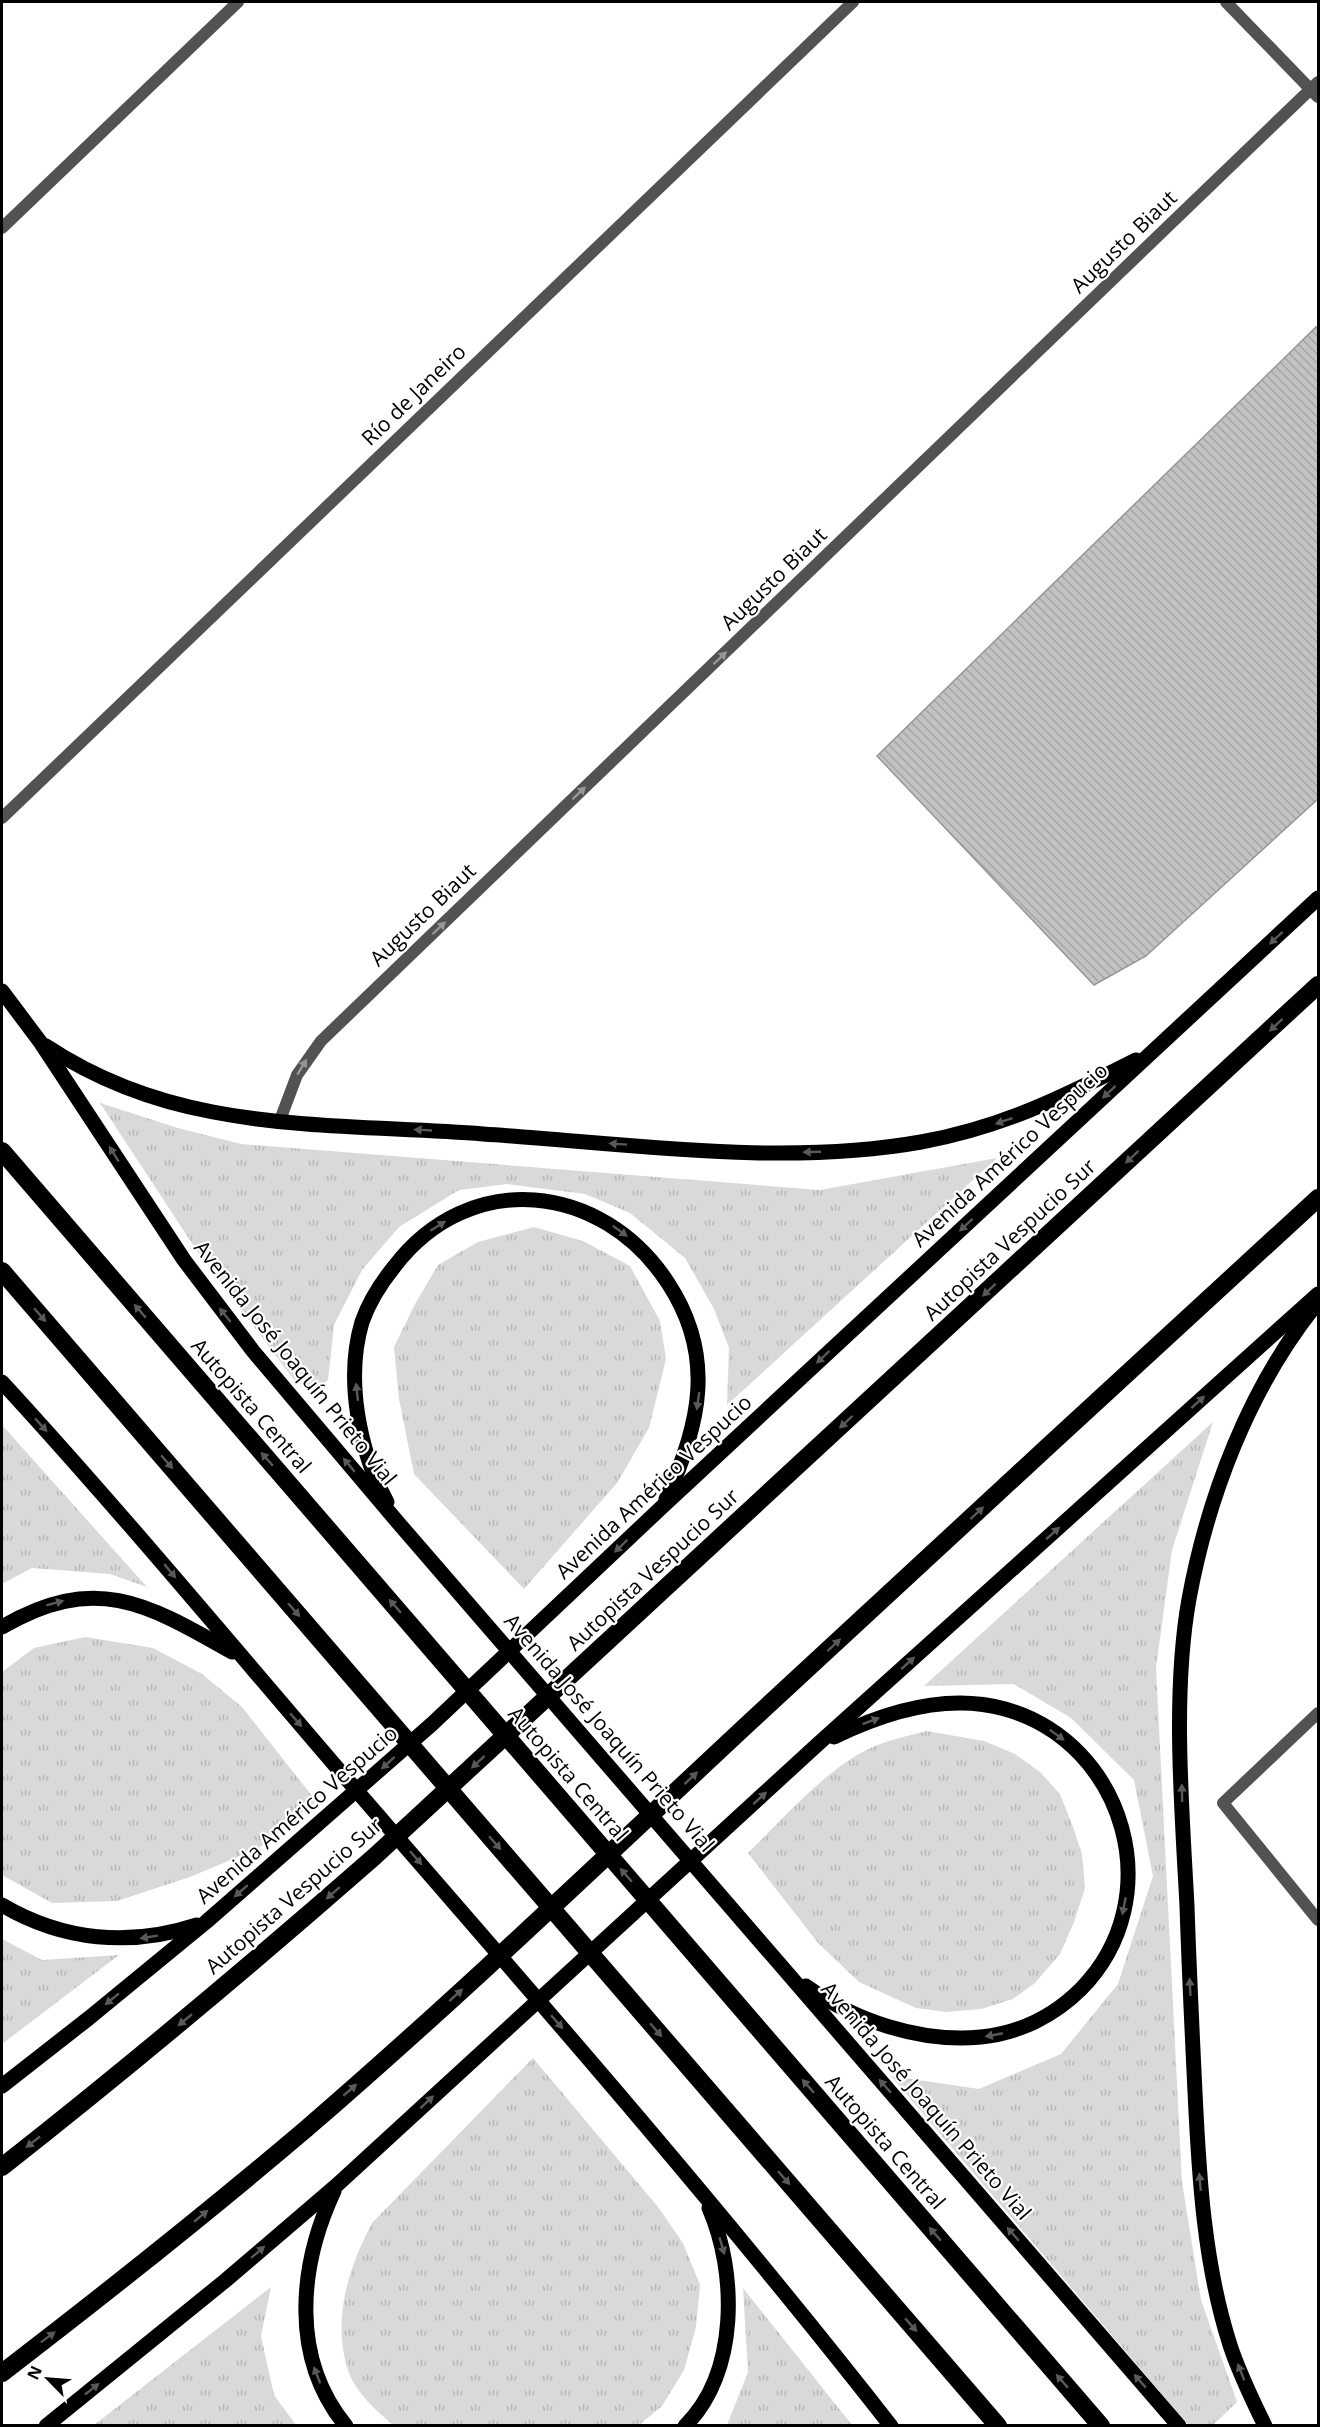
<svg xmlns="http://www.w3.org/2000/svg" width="1320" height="2427" font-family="'Open Sans',sans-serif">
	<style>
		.grass { fill: url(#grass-tufts) }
		.building { fill: url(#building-back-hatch); stroke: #969696; stroke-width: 1.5 }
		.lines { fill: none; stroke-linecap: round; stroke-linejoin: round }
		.minor { stroke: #525252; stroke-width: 12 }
		.tertiary { stroke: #525252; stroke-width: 12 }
		.primary { stroke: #000; stroke-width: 15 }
		.motorway { stroke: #000; stroke-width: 18 }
		.oneway { fill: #979797 }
		.oneway2 { fill: #595959 }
		.labels { text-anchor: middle; stroke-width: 4.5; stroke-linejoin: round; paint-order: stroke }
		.street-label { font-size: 21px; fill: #000; stroke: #fff }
	</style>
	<defs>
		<pattern id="grass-tufts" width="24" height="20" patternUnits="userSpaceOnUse" patternTransform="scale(1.5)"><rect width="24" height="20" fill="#d9d9d9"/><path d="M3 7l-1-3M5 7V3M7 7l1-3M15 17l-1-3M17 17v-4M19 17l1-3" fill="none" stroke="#b8b8b8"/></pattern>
		<pattern id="building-back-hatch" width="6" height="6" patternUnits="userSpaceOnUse" patternTransform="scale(1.5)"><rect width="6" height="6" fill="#c2c2c2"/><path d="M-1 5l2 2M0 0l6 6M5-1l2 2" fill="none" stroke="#a5a5a5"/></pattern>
	</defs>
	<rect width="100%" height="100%" fill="#fff"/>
	<g class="grass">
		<path d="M100,1103L178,1128L241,1144L820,1190L997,1158L727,1405L729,1348L714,1309L685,1258L630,1213L585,1194L507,1184L459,1190L399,1227L362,1270L334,1325L328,1380L314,1392L294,1380L197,1251Z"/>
		<path d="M534,1227L583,1241L630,1266L660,1321L666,1359L649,1428L617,1483L524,1589L414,1474L399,1399L394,1347L415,1304L438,1265L478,1242Z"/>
		<path d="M1213,1422L1172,1550L1156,1668L1182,2182L1201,2300L1237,2402L1213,2425L1189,2426L891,2076L979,2089L1061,2054L1118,1984L1153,1876L1134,1780L1071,1718L1014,1684L924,1686Z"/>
		<path d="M2,1425L147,1587L110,1574L32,1568L2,1584Z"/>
		<path d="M85,1637L153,1648L202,1674L242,1707L316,1801L259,1848L190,1877L117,1901L52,1903L2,1875V1672L34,1648Z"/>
		<path d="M927,1731L984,1741L1015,1754L1040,1772L1060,1794L1073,1827L1082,1854L1085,1888L1074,1922L1060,1954L1035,1983L1013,1999L981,2009L946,2012L916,2008L859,1982L818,1943L748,1853C782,1820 816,1780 857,1755C879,1742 903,1737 927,1731Z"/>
		<path d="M2,1939L42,1960L119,1955L2,2044Z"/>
		<path d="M533,2058L658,2207L683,2243L700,2285L696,2327L684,2370L662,2406L639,2425H393C377,2411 357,2394 349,2373C331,2321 348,2269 372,2223Z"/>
		<path d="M271,2287L261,2336L274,2395L296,2425H94Z"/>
		<path d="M743,2288L852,2425H727L748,2372Z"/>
	</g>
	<path class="building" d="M1316,327L1318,330V799L1146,956L1094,985L877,756Z"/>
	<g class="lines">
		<g class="minor">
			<path d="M1226,2L1318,97"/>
			<path d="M2,818L853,2"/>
			<path d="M280,1120L297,1075L321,1041L1318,82"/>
			<path d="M1318,1713L1223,1803L1318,1920"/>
		</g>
		<path class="tertiary" d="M2,228L238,2"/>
		<g class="primary">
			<path d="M2,991L41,1043L184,1260L253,1351L401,1526L1179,2426"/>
			<path d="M46,1046C96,1079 154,1101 213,1112C301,1129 393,1127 483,1134C624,1143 781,1167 921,1142C1003,1127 1063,1097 1136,1060"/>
			<path d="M2,1382C126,1517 243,1659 363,1798C542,2004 722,2210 891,2426"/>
			<path d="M387,1502C359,1451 345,1379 362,1322C369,1302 381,1283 394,1267C469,1168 602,1182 668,1283C716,1356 700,1425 666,1499"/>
			<path d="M2,1627C95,1573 146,1603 232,1652"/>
			<path d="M2,1905C63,1941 130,1947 197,1925"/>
			<path d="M806,1986C855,2021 921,2043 981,2037C1019,2033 1054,2016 1081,1989C1170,1899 1126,1743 1005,1709C948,1693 885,1712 834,1737"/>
			<path d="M2,2086L89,2018L206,1922L432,1724L663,1506L1318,898"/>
			<path d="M334,2191C299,2266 290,2358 346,2426"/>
			<path d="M46,2426L226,2280L337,2185L818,1744L1318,1294"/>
			<path d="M685,2426C739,2373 737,2272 709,2208"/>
			<path d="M1265,2426C1252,2399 1239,2373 1230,2345C1204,2264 1199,2177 1195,2092C1192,2030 1189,1968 1187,1906C1182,1809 1172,1694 1189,1599C1208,1496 1249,1389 1314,1307"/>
		</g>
		<g class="motorway">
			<path d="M2,1151L1101,2426"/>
			<path d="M2,1271L998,2426"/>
			<path d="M2,2167C129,2067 252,1964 374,1857L1318,985"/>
			<path d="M2,2373C105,2294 207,2213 306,2129C459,1997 604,1858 751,1721C939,1546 1129,1372 1318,1198"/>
		</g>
	</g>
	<defs><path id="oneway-solid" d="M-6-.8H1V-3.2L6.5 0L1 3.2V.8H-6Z" transform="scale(1.5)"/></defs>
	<g class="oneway">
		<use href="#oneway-solid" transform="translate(720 658) rotate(-44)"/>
		<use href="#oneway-solid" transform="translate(579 793) rotate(-44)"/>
		<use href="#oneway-solid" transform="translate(439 928) rotate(-44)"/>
		<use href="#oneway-solid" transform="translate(302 1067) rotate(-59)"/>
	</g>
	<g class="oneway2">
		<use href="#oneway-solid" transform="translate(1276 938) rotate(137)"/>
		<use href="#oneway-solid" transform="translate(1276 1025) rotate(137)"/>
		<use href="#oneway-solid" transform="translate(1109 1092) rotate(137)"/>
		<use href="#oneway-solid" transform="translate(1004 1121) rotate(161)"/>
		<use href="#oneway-solid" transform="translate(423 1130) rotate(-177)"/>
		<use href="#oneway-solid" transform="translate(618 1144) rotate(-176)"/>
		<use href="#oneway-solid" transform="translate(812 1152) rotate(178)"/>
		<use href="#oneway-solid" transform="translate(114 1154) rotate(-122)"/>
		<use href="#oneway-solid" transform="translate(1132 1157) rotate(137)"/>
		<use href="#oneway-solid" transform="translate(966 1225) rotate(137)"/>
		<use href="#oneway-solid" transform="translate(438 1226) rotate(-32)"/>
		<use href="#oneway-solid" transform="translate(620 1231) rotate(36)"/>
		<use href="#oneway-solid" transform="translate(989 1290) rotate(137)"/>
		<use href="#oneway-solid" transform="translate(140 1311) rotate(-131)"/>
		<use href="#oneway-solid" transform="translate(40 1315) rotate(49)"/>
		<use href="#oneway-solid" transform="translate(225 1315) rotate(-129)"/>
		<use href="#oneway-solid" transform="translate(823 1357) rotate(137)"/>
		<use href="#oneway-solid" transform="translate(357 1392) rotate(-96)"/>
		<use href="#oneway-solid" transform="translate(698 1401) rotate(98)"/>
		<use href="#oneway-solid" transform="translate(1198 1402) rotate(-42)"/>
		<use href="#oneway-solid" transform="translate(846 1422) rotate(137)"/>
		<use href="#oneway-solid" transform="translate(41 1425) rotate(48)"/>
		<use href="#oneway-solid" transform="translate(267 1459) rotate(-131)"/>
		<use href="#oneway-solid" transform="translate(167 1462) rotate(49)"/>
		<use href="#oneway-solid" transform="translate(349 1465) rotate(-130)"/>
		<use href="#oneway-solid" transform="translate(977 1513) rotate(-43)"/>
		<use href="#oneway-solid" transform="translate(1053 1533) rotate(-42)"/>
		<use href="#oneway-solid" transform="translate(621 1546) rotate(136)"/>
		<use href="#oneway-solid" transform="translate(170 1571) rotate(50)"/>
		<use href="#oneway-solid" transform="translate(55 1603) rotate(-15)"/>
		<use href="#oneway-solid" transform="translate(395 1606) rotate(-131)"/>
		<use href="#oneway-solid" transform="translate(294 1610) rotate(49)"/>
		<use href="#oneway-solid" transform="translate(834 1645) rotate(-43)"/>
		<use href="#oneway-solid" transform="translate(908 1663) rotate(-42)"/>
		<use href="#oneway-solid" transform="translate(296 1720) rotate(49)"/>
		<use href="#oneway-solid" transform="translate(871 1721) rotate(-21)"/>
		<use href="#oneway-solid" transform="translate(1057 1735) rotate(36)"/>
		<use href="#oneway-solid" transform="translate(478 1762) rotate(137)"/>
		<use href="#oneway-solid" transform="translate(388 1763) rotate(138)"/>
		<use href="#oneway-solid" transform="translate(691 1778) rotate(-43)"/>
		<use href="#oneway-solid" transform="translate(1182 1793) rotate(-91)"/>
		<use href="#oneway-solid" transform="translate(760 1798) rotate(-42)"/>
		<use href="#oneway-solid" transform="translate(495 1843) rotate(49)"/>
		<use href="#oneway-solid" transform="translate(416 1858) rotate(49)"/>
		<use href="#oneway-solid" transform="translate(626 1875) rotate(-131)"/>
		<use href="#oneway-solid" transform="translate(241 1891) rotate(139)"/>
		<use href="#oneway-solid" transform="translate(333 1893) rotate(139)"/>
		<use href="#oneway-solid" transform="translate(1124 1906) rotate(101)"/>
		<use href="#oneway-solid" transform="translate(149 1937) rotate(171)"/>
		<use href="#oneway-solid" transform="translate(1190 1987) rotate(-93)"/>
		<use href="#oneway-solid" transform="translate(456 1995) rotate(-42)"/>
		<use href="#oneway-solid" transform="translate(112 1999) rotate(141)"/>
		<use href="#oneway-solid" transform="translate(185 2020) rotate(140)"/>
		<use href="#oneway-solid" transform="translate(557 2022) rotate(49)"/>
		<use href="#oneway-solid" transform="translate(656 2030) rotate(49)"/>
		<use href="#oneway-solid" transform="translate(994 2035) rotate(169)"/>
		<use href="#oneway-solid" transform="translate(808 2086) rotate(-131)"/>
		<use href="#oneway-solid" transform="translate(885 2086) rotate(-131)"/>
		<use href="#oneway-solid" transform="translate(350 2090) rotate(-41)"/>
		<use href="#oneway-solid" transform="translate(427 2102) rotate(-43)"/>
		<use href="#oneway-solid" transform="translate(33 2142) rotate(142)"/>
		<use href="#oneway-solid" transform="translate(784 2178) rotate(49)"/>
		<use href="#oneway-solid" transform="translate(1200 2182) rotate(-95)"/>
		<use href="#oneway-solid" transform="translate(201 2216) rotate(-40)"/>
		<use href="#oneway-solid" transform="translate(935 2234) rotate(-131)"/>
		<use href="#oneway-solid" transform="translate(1013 2234) rotate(-131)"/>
		<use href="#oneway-solid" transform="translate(722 2246) rotate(74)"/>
		<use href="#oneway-solid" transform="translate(258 2252) rotate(-41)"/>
		<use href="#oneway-solid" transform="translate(911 2325) rotate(49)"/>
		<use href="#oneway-solid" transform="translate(48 2337) rotate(-37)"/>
		<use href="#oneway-solid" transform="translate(1241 2372) rotate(-112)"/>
		<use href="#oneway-solid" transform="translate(317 2375) rotate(-111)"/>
		<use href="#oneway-solid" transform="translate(1062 2381) rotate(-131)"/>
		<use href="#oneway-solid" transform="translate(1140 2381) rotate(-131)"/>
		<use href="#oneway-solid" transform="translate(92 2389) rotate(-38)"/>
	</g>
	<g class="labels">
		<g class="street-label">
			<text transform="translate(1124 242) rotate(-44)" y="7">Augusto Biaut</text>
			<text transform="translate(414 395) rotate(-44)" y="7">Río de Janeiro</text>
			<text transform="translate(774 579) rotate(-44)" y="7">Augusto Biaut</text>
			<text transform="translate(423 915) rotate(-44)" y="7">Augusto Biaut</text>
			<text transform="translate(1010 1155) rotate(-43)" y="7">Avenida Américo Vespucio</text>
			<text transform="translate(1010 1240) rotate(-43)" y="7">Autopista Vespucio Sur</text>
			<text transform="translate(295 1363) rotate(51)" y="7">Avenida José Joaquín Prieto Vial</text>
			<text transform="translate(251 1406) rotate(49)" y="7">Autopista Central</text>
			<text transform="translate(654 1487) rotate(-43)" y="7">Avenida Américo Vespucio</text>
			<text transform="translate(653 1570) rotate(-43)" y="7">Autopista Vespucio Sur</text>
			<text transform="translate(609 1733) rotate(49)" y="7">Avenida José Joaquín Prieto Vial</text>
			<text transform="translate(568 1774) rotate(49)" y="7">Autopista Central</text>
			<text transform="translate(297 1815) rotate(-41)" y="7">Avenida Américo Vespucio</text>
			<text transform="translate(294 1896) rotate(-41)" y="7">Autopista Vespucio Sur</text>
			<text transform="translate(926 2101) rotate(49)" y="7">Avenida José Joaquín Prieto Vial</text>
			<text transform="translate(885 2142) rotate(49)" y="7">Autopista Central</text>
		</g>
	</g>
	<rect width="1320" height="2427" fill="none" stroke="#000000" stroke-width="6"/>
	<g transform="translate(48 2379) rotate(295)" stroke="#ffffff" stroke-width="4.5" paint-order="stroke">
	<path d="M0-4.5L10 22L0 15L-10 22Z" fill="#000000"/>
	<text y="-9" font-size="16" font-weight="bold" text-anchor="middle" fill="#000000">N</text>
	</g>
</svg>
